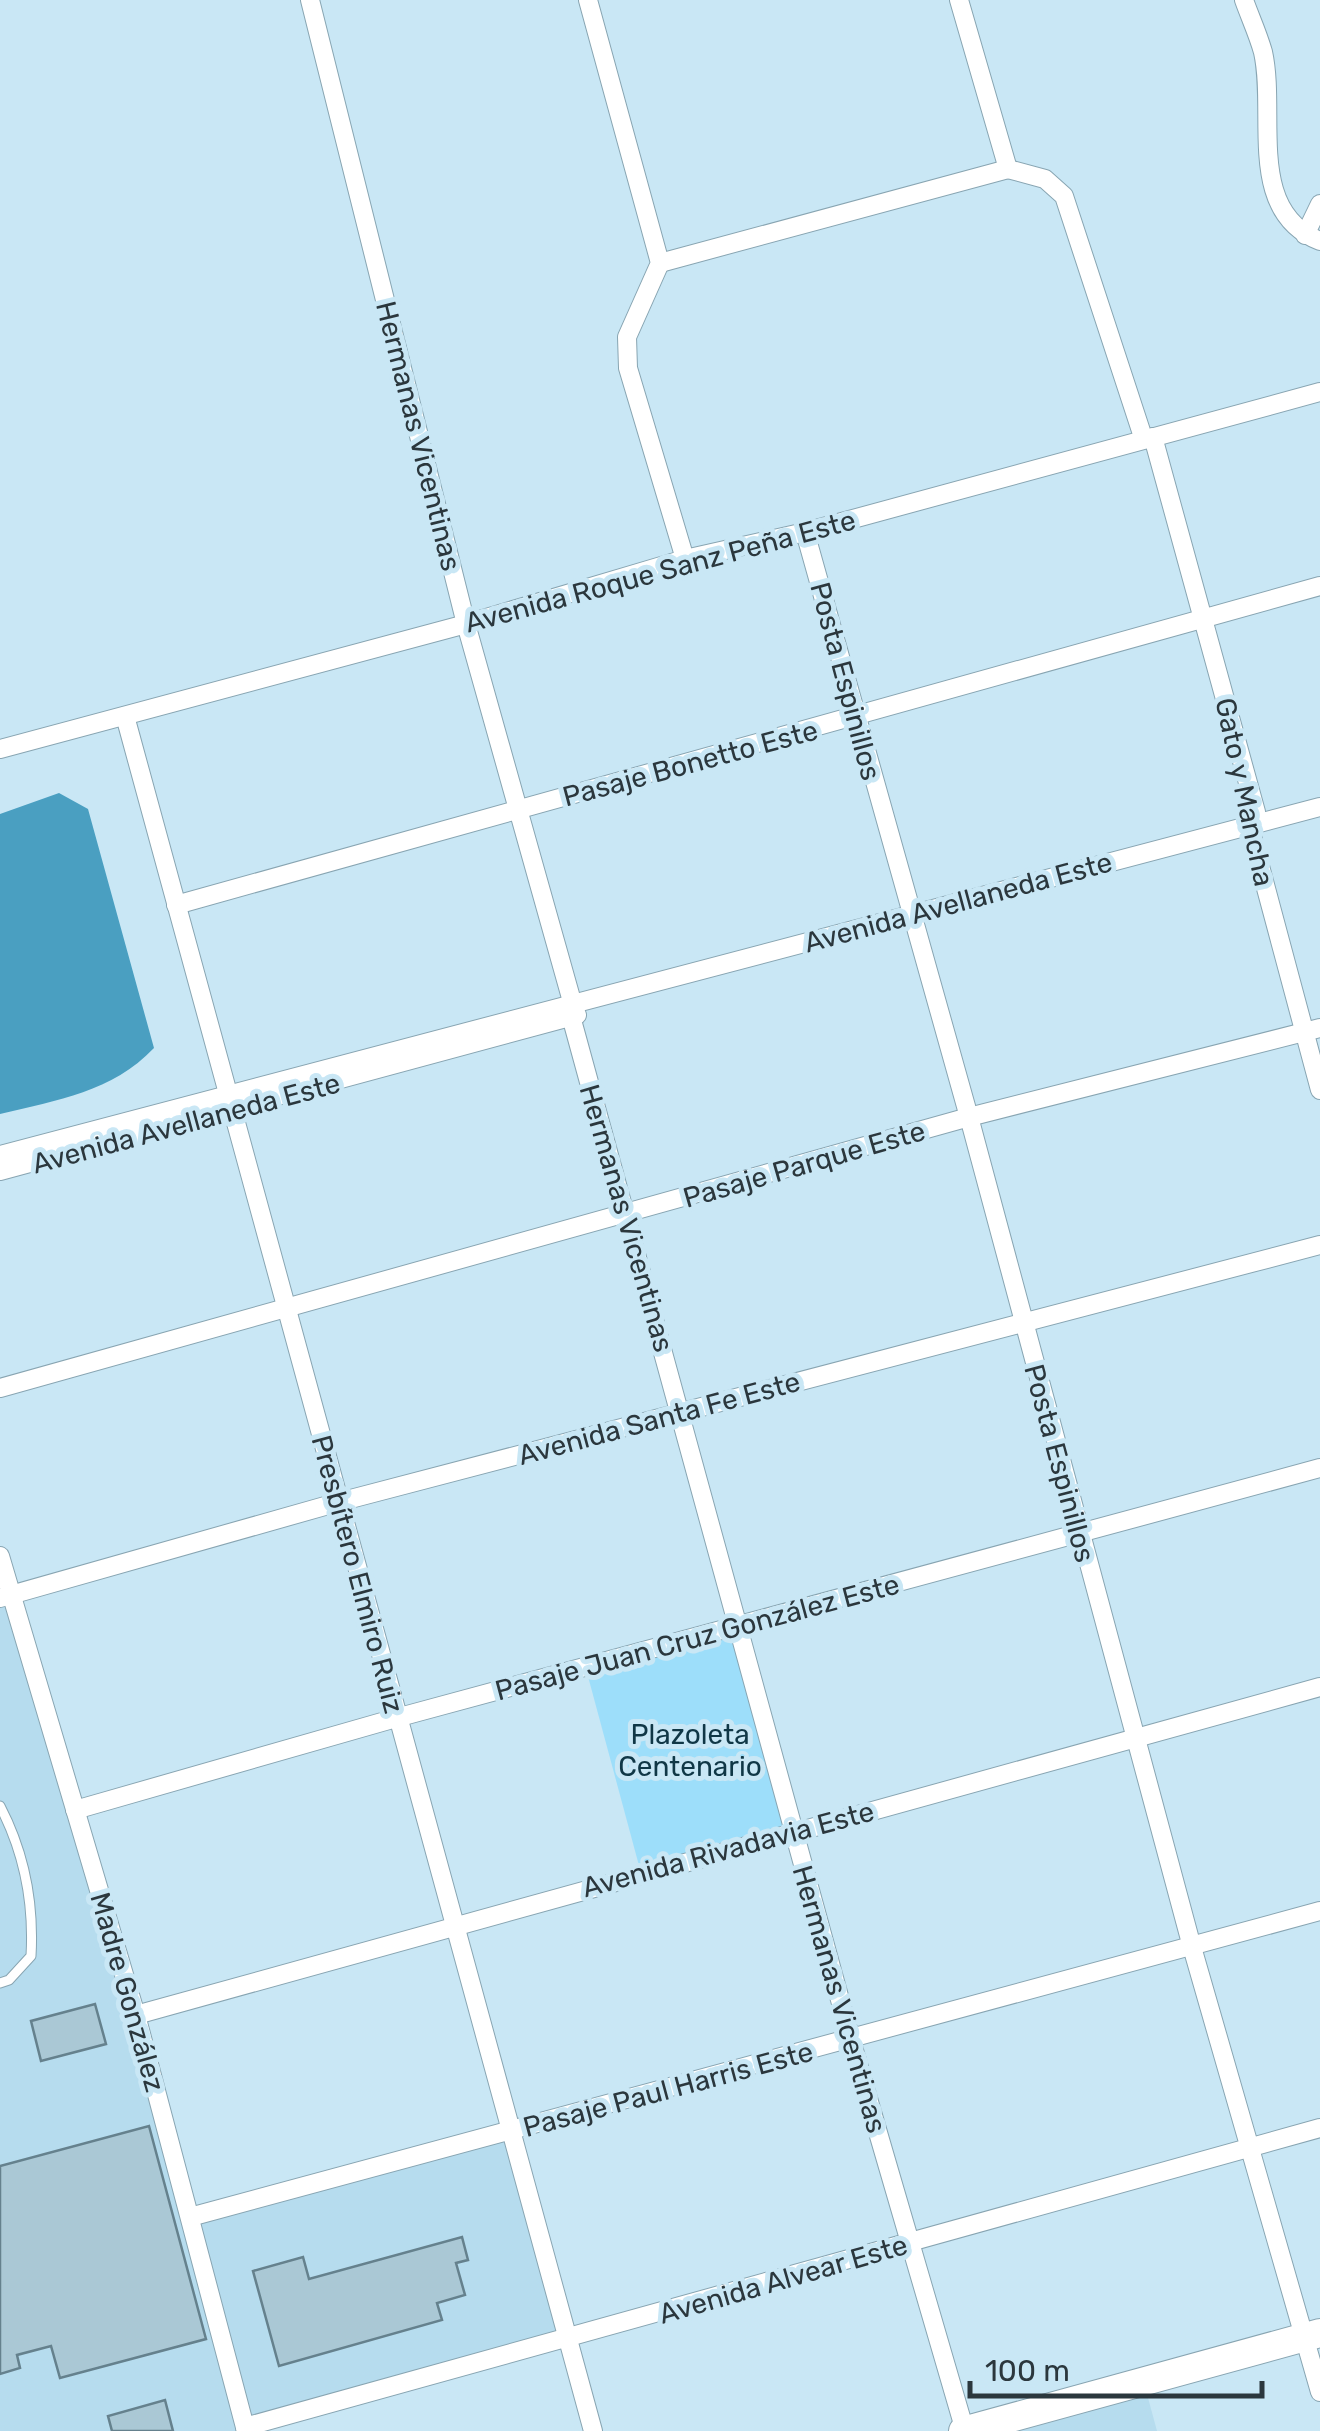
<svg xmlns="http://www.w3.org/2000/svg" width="1320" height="2431" font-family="Rubik,sans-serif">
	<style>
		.built { fill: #b6dcee }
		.green { fill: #9ddefa }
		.water { fill: #4a9fc1 }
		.building { fill: #aac8d5; stroke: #65818d; stroke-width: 2.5 }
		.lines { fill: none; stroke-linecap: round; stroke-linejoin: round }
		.lane-casing { stroke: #88a5b2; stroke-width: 11 }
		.street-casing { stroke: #88a5b2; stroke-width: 20 }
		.primary-casing { stroke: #88a5b2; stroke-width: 30 }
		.lane { stroke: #fff; stroke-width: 9 }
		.street { stroke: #fff; stroke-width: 18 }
		.primary { stroke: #fff; stroke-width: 28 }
		.labels { text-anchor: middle; stroke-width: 10; stroke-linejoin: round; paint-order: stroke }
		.street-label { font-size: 28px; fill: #2b373d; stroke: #c9e7f5 }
		.park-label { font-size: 28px; fill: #103746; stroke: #c9e7f5 }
	</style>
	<rect width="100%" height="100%" fill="#c9e7f5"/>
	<g class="built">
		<path d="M11,1595L190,2217L508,2131L567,2340L246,2431H0V1598Z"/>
		<path d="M1144,2383L1157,2431H963Z"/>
	</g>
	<path class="green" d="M738,1626L793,1832L641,1873L586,1669Z"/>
	<path class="water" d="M59,793L88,809L154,1048C112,1092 58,1100 0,1114V814Z"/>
	<g class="building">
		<path d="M95,2004L106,2044L41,2061L31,2021Z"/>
		<path d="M149,2126L206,2339L60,2378L51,2346L17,2355L20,2368L0,2374V2166Z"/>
		<path d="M462,2237L468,2260L456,2263L465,2295L437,2303L442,2320L279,2366L253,2271L303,2257L309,2279Z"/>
		<path d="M165,2400L173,2431H112L108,2416Z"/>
	</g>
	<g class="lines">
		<defs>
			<path id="lane" d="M0,1806C24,1852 34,1904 31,1956L9,1980L0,1983"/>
			<g id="street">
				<path d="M310,0L466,624L573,1005L572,1020L851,2040L965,2431"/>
				<path d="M588,0L660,263L627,337L628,368L685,559"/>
				<path d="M959,0L1008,169L1045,179L1064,196L1143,437"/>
				<path d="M1244,0C1250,17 1258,34 1263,52C1277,115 1245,211 1320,241"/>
				<path d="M1305,235L1320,204"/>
				<path d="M660,263L1008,169"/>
				<path d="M1153,437L1256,812L1249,825L1320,1090"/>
				<path d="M805,532L969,1117L1192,1947L1320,2392"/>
				<path d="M125,716L593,2431"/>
				<path d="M0,749L466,624L685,559L805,532L1320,392"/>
				<path d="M176,905L1320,586"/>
				<path d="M0,1155L1320,807"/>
				<path d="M0,1171L577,1015"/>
				<path d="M0,1388L969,1117L1320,1028"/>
				<path d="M0,1556L136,2015L246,2431"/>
				<path d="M0,1598L339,1502L1320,1245"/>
				<path d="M75,1810L396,1718L1320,1468"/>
				<path d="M136,2015L1320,1687"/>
				<path d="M190,2217L1320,1911"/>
				<path d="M245,2427L1320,2128"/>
			</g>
			<path id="primary" d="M963,2431L1320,2333"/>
		</defs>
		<use href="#lane" class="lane-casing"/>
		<use href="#street" class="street-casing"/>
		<use href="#primary" class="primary-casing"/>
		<use href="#lane" class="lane"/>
		<use href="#street" class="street"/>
		<use href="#primary" class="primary"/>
	</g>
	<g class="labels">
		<g class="street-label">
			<text transform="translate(419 436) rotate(76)" y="10">Hermanas Vicentinas</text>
			<text transform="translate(660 571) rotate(-15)" y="10">Avenida Roque Sanz Peña Este</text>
			<text transform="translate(846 681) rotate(75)" y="10">Posta Espinillos</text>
			<text transform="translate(690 763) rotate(-15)" y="10">Pasaje Bonetto Este</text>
			<text transform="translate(1245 792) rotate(78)" y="10">Gato y Mancha</text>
			<text transform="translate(958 902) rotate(-15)" y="10">Avenida Avellaneda Este</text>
			<text transform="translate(186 1123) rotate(-15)" y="10">Avenida Avellaneda Este</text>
			<text transform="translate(804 1164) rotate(-16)" y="10">Pasaje Parque Este</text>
			<text transform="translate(627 1218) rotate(74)" y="10">Hermanas Vicentinas</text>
			<text transform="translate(659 1418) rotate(-15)" y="10">Avenida Santa Fe Este</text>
			<text transform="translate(1060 1463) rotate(75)" y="10">Posta Espinillos</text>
			<text transform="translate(358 1574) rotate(75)" y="10">Presbítero Elmiro Ruiz</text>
			<text transform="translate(697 1637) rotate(-15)" y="10">Pasaje Juan Cruz González Este</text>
			<text transform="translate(728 1849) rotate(-15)" y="10">Avenida Rivadavia Este</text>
			<text transform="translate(128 1992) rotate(74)" y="10">Madre González</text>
			<text transform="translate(840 1999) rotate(74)" y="10">Hermanas Vicentinas</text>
			<text transform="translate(668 2089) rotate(-15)" y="10">Pasaje Paul Harris Este</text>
			<text transform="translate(783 2279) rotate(-16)" y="10">Avenida Alvear Este</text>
		</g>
		<g class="park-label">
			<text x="690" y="1744">Plazoleta<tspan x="690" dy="32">Centenario</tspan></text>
		</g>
	</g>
	<path d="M970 2381v15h292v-15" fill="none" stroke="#2b373d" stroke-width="5"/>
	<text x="985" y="2381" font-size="30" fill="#2b373d" stroke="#c9e7f5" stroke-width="8" paint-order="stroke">100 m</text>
</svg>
